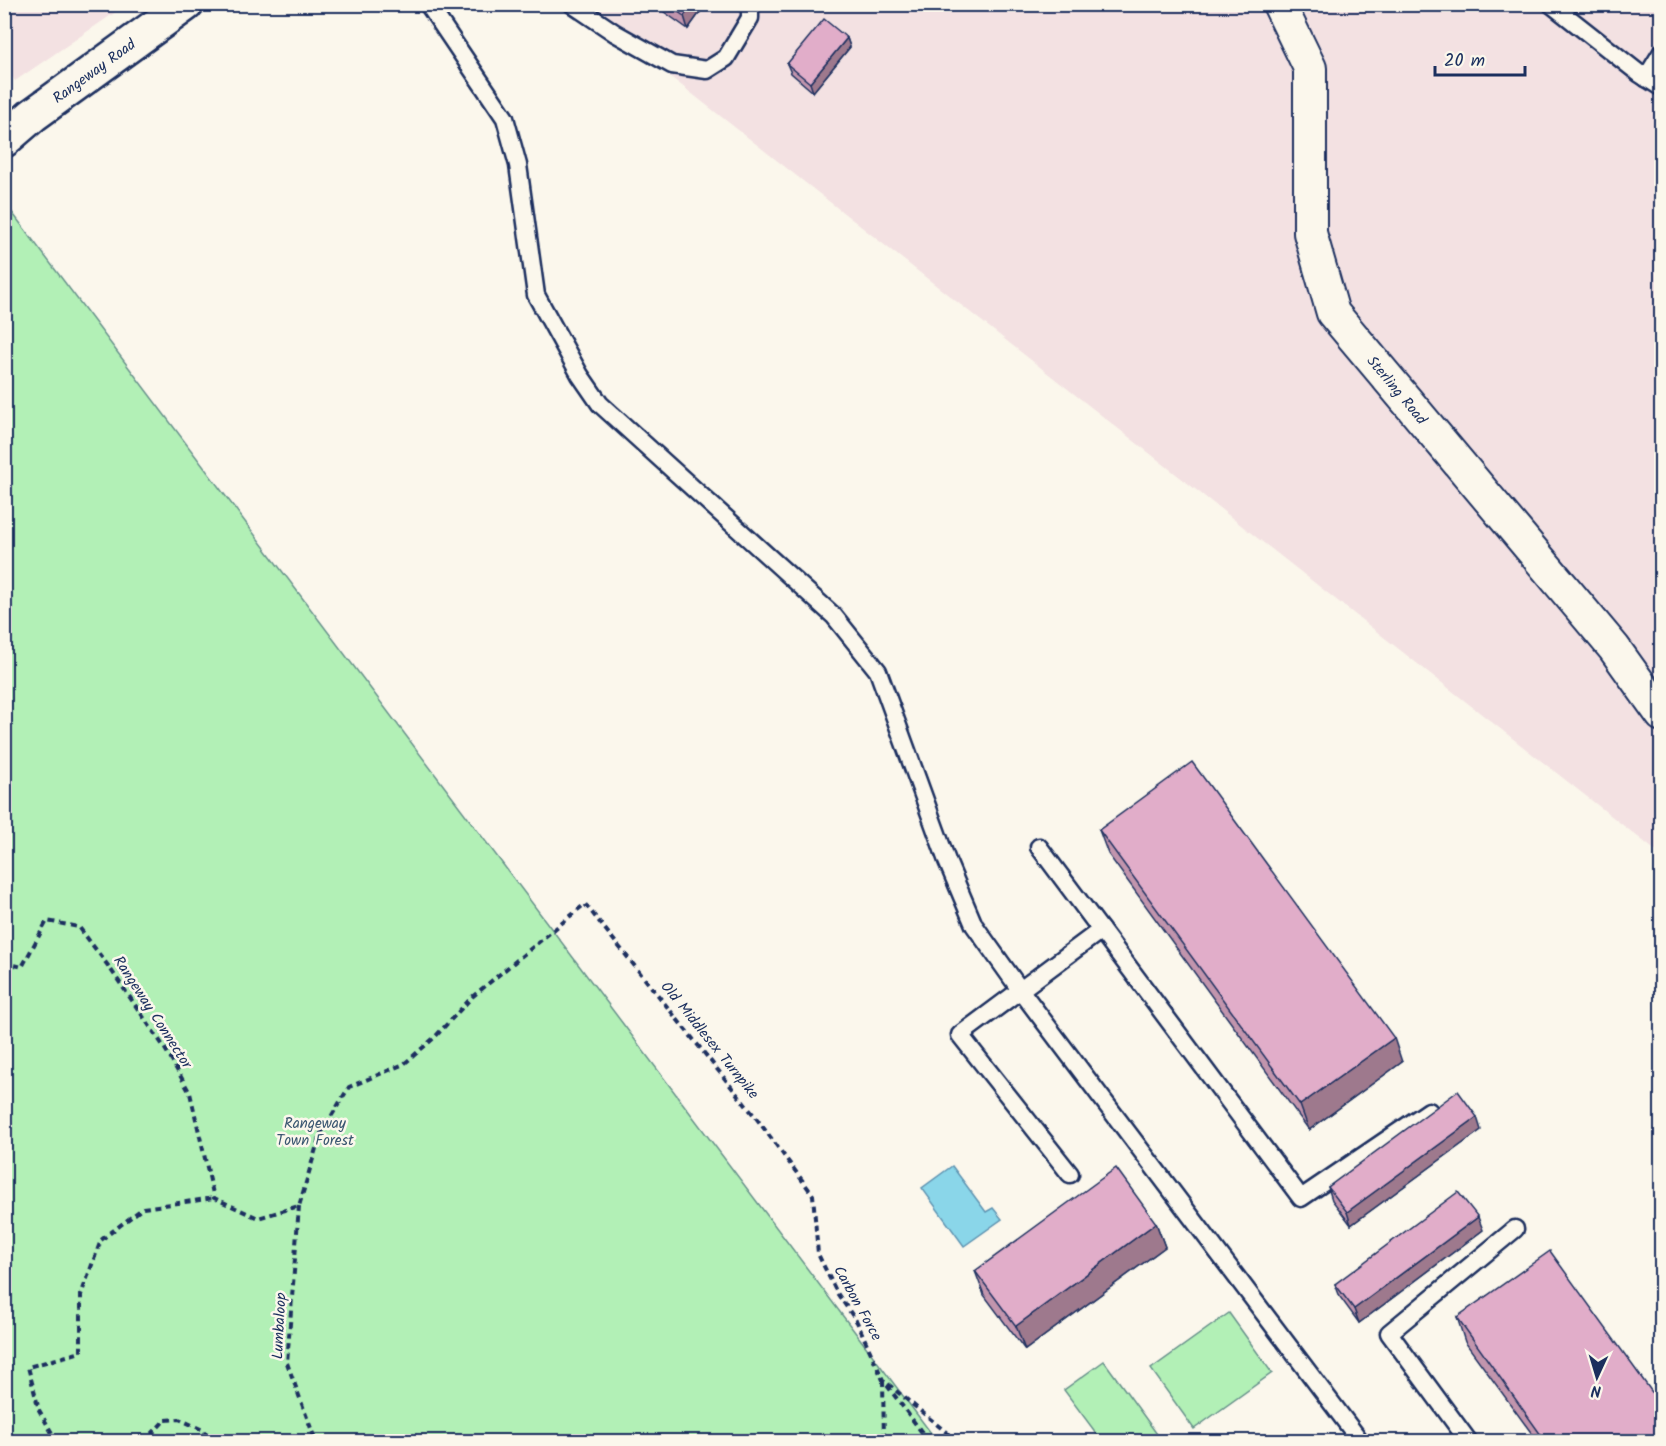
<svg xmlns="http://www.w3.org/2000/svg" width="1666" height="1446" font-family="Kalam,sans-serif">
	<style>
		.built { fill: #f3e1e2 }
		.green { fill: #b2f0b6; stroke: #66908a; stroke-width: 1.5 }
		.water { fill: #8ad6e9; stroke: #5e93b1; stroke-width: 1.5 }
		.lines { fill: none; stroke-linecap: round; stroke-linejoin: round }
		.service-casing { stroke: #1b2f5e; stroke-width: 21 }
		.minor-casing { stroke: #1b2f5e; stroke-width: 36 }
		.tertiary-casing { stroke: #1b2f5e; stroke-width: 38 }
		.path { stroke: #1b2f5e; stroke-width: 4; stroke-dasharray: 6 4.5; stroke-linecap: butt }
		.service { stroke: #fbf7ec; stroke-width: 16 }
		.minor { stroke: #fbf7ec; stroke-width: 32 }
		.tertiary { stroke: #fbf7ec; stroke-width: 33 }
		.wall { fill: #c295ad; stroke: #1b2f5e; stroke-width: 1.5 }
		.shaded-wall { fill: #9e798d; stroke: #1b2f5e; stroke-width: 1.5 }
		.building { fill: #e1adc9; stroke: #1b2f5e; stroke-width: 1.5 }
		.labels { text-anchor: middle; stroke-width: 5; stroke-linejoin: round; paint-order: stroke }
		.street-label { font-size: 15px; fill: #1b2f5e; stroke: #fbf7ec }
		.park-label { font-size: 15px; fill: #395670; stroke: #fbf7ec }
	</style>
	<rect width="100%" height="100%" fill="#fbf7ec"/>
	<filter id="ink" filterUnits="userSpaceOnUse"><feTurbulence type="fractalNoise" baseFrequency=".0167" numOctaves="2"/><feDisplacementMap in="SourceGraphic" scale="12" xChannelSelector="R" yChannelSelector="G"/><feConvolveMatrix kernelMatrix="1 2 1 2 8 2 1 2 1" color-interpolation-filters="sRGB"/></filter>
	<g filter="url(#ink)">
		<g class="built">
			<path d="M5,4H126V5L15,81L5,67Z"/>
			<path d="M579,5H1661V855Z"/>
		</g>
		<g class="green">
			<path d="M4,203H5L937,1441H5Z"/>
			<path d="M1229,1313L1272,1373L1194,1429L1151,1369Z"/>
			<path d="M1104,1361L1162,1441H1102L1064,1390Z"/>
		</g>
		<path class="water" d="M952,1166L986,1212L993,1208L1002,1219L964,1246L922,1188Z"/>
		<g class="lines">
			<defs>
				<g id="service">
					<path d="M428,4L505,118L518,165L536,295L580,375L600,404L834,616L878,671L947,861L974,925L1021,991L1361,1442"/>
					<path d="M572,4L615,33L672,65L707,70L726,58L750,18V4"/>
					<path d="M1551,4L1640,74L1662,88"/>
					<path d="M1646,78L1662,52"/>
					<path d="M1039,847L1101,930"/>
					<path d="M1070,1174L960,1035L1101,930L1301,1198L1429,1111"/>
					<path d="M1469,1442L1389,1333L1515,1229"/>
				</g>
				<path id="minor" d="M1279,4L1310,68V233L1333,313L1614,648L1662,715"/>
				<path id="tertiary" d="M4,140L33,115L186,4"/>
			</defs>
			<use href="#service" class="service-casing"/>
			<use href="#minor" class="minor-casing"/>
			<use href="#tertiary" class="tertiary-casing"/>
			<g class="path">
				<path d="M4,962L22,967L47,921L79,927L109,967L164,1047L190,1093L214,1198L258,1218L299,1206L320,1135L349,1087L404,1064L434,1038L472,997L585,904L757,1119L813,1195L818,1254L837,1293L857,1322L883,1380L929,1442"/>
				<path d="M299,1206L287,1363L316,1442"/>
				<path d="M883,1380L884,1442"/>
				<path d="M888,1384L958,1442"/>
				<path d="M57,1442L39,1410L28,1367L81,1352V1295L101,1240L143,1208L214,1198"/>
				<path d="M144,1442L165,1420L179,1419L205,1431L208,1442"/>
			</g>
			<use href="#service" class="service"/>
			<use href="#minor" class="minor"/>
			<use href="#tertiary" class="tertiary"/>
		</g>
		<g class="wall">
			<path d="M653,4H706L688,29Z"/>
			<path d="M847,38L850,47L813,92L791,73L787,64Z"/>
			<path d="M1099,830L1402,1062L1309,1130L1108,854Z"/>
			<path d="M1481,1130L1351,1225L1332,1200L1328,1187Z"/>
			<path d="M1156,1223L1165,1247L1025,1350L984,1295L975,1271Z"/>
			<path d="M1483,1230L1359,1323L1340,1297L1335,1284Z"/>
			<path d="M1457,1317L1662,1442H1538L1465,1342Z"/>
		</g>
		<g class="shaded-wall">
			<path d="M692,4H706L688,29L684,16Z"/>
			<path d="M847,38L850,47L813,92L810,83Z"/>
			<path d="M1394,1038L1402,1062L1309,1130L1300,1105Z"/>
			<path d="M1477,1117L1481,1130L1351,1225L1347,1212Z"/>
			<path d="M1478,1217L1483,1230L1359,1323L1354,1309Z"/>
			<path d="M1156,1223L1165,1247L1025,1350L1016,1326Z"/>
		</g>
		<g class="building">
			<path d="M667,4H692L684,16Z"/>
			<path d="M824,19L847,38L810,83L787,64Z"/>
			<path d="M1192,762L1394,1038L1300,1105L1099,830Z"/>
			<path d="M1458,1091L1477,1117L1347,1212L1328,1187Z"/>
			<path d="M1116,1168L1156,1223L1016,1326L975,1271Z"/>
			<path d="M1458,1192L1478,1217L1354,1309L1335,1284Z"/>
			<path d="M1550,1251L1662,1406V1442H1546L1457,1317Z"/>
		</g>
	</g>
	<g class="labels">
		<g class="street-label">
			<text transform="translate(94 71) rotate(-36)" y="5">Rangeway Road</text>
			<text transform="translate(1397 390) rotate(50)" y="5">Sterling Road</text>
			<text transform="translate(153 1012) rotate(57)" y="5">Rangeway Connector</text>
			<text transform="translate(710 1040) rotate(51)" y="5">Old Middlesex Turnpike</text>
			<text transform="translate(858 1303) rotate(61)" y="5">Carbon Force</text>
			<text transform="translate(279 1326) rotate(-87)" y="5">Lumbaloop</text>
		</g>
		<g class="park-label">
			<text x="315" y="1128">Rangeway<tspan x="315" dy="17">Town Forest</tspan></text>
		</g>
	</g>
	<rect width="1666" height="1446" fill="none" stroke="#fbf7ec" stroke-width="24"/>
	<rect x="12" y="12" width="1642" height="1422" fill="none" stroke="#1b2f5e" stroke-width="2" filter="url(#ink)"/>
	<g transform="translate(1597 1377) rotate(184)" stroke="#fbf7ec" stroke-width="4.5" paint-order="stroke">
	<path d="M0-4.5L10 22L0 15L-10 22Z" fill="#1b2f5e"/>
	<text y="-9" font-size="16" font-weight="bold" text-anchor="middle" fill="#1b2f5e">N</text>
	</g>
	<path d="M1435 66v9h90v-9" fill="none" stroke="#1b2f5e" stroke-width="3"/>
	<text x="1444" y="66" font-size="18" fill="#1b2f5e" stroke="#fbf7ec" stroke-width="4.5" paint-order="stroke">20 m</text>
</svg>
